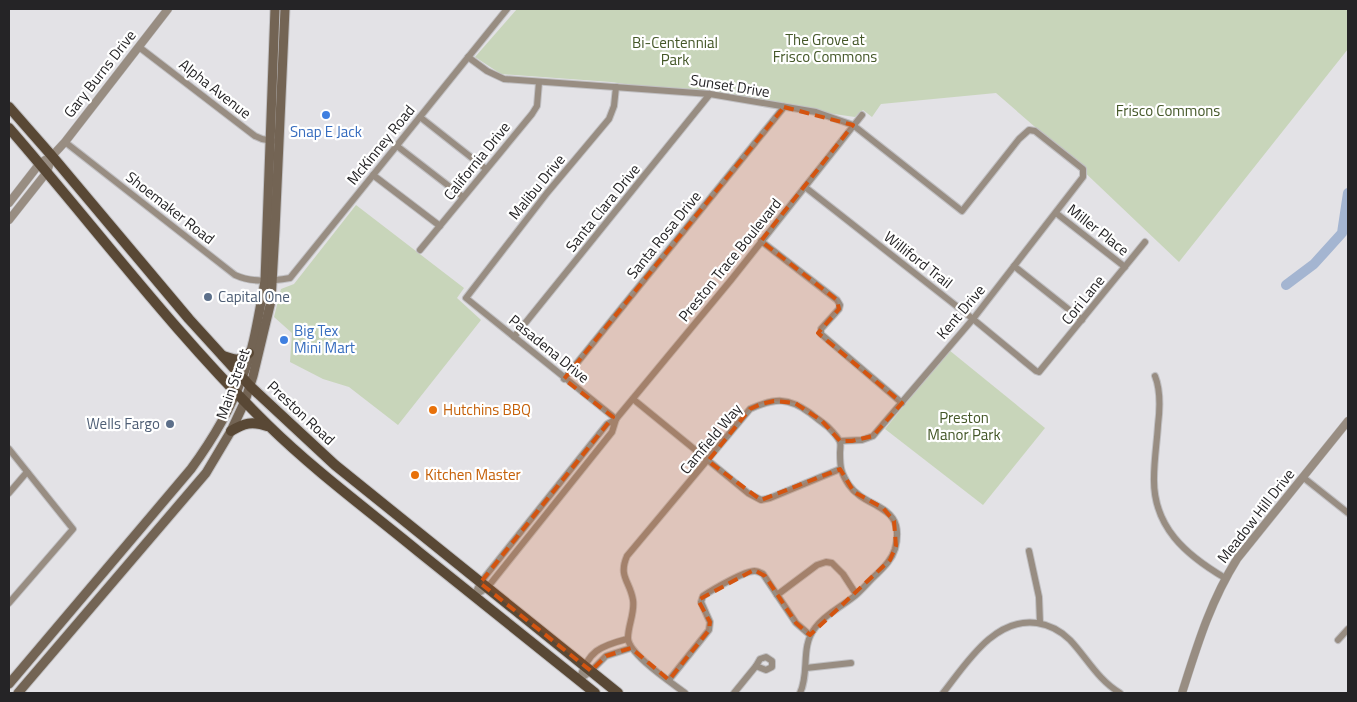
<svg xmlns="http://www.w3.org/2000/svg" width="1357" height="702" font-family="'Titillium Web',sans-serif">
	<style>
		.green { fill: #c8d5ba }
		.lines { fill: none; stroke-linecap: round; stroke-linejoin: round }
		.river { stroke: #a4b5d1; stroke-width: 10 }
		.minor-casing { stroke: #c1c0c3; stroke-width: 8 }
		.tertiary-casing { stroke: #c1c0c3; stroke-width: 9 }
		.secondary-casing { stroke: #c1c0c3; stroke-width: 11 }
		.primary-casing { stroke: #c1c0c3; stroke-width: 12 }
		.minor { stroke: #988d82; stroke-width: 6 }
		.tertiary { stroke: #988d82; stroke-width: 8 }
		.secondary { stroke: #736454; stroke-width: 9 }
		.primary { stroke: #594835; stroke-width: 10 }
		.marked { fill: #d4540f; fill-opacity: 0.2; stroke: #d4540f; stroke-width: 4; stroke-dasharray: 10 6; stroke-linejoin: round }
		.shop-dot { fill: #3f7fe0; stroke: #fff; stroke-width: 2 }
		.service-dot { fill: #5c6f8a; stroke: #fff; stroke-width: 2 }
		.food-dot { fill: #e8710a; stroke: #fff; stroke-width: 2 }
		.labels { text-anchor: middle; stroke-width: 4.5; stroke-linejoin: round; paint-order: stroke }
		.park-label { font-size: 15px; fill: #445728; stroke: #fff }
		.street-label { font-size: 15px; fill: #252426; stroke: #fff }
		.shop-label { font-size: 15px; fill: #366cbe; stroke: #fff }
		.service-label { font-size: 15px; fill: #4e5e75; stroke: #fff; text-anchor: start }
		.food-label { font-size: 15px; fill: #c56008; stroke: #fff; text-anchor: start }
	</style>
	<rect width="100%" height="100%" fill="#e3e2e6"/>
	<g class="green">
		<path d="M517,9H1348V49L1179,262L1057,146L996,93L881,104L872,117L863,110L855,117L611,82L501,74L475,57Z"/>
		<path d="M356,205L464,288L457,298L481,320L398,425L349,387L323,379L290,362L292,333L274,317L281,289L294,284Z"/>
		<path d="M949,350L1045,428L983,505L885,429Z"/>
	</g>
	<g class="lines">
		<path class="river" d="M1286,285L1314,264L1342,233L1348,193"/>
		<defs>
			<g id="minor">
				<path d="M139,47L255,136L262,139L273,141"/>
				<path d="M468,57L487,71L504,79L710,94L816,112L853,125L962,211L1019,139L1029,130L1035,131L1083,169V177L973,319L873,436L862,440L840,441"/>
				<path d="M616,87L614,106L609,119L547,193L466,298L616,419"/>
				<path d="M420,117L486,169"/>
				<path d="M65,142L235,275C252,283 272,281 290,278L507,9"/>
				<path d="M397,146L463,197"/>
				<path d="M373,175L440,226"/>
				<path d="M805,187L973,319L1036,371L1039,372L1145,242"/>
				<path d="M1056,213L1125,267"/>
				<path d="M761,241L837,300L840,305L839,309L821,329V334L902,403"/>
				<path d="M420,250L532,114L537,106L539,82"/>
				<path d="M1014,266L1082,320"/>
				<path d="M514,337L710,94"/>
				<path d="M1155,376C1161,391 1160,409 1158,425C1157,442 1154,460 1154,478C1153,527 1186,555 1225,578"/>
				<path d="M564,379L784,107"/>
				<path d="M633,399L748,493L761,500L770,498L840,469"/>
				<path d="M9,449L73,529L9,603"/>
				<path d="M1304,478L1348,513"/>
				<path d="M9,493L27,472"/>
				<path d="M1029,551L1039,597L1040,623"/>
				<path d="M777,595L817,565L826,562L832,563L843,574L856,594"/>
				<path d="M474,596L487,588L612,432L616,419L731,280L862,115"/>
				<path d="M474,596L480,583L607,424L616,419"/>
				<path d="M1338,640L1348,629"/>
				<path d="M766,657L772,661V667L766,670L756,666L760,659Z"/>
				<path d="M806,668L851,663"/>
				<path d="M579,680C588,651 600,646 627,639"/>
				<path d="M579,680L591,671L606,656L631,648"/>
				<path d="M669,680L709,630L710,622L701,602L703,596C712,590 746,570 755,571C758,571 761,573 763,574L796,623L810,635"/>
				<path d="M685,693C672,683 628,654 628,638C628,625 635,613 633,600C630,581 618,577 627,556L750,409C775,398 788,397 810,413C816,418 822,422 828,427C832,431 838,437 840,442C841,445 840,450 840,453C840,468 841,473 849,485C866,510 907,503 895,549C892,559 885,566 878,573C870,580 864,588 856,595C843,606 825,614 815,628C800,647 810,672 800,693"/>
				<path d="M734,693L756,666"/>
				<path d="M943,693C966,664 994,617 1037,623C1050,625 1061,631 1070,640C1087,658 1098,680 1120,693"/>
			</g>
			<g id="tertiary">
				<path d="M9,203L40,163L52,156L65,142L168,9"/>
				<path d="M9,220L47,172L52,156"/>
				<path d="M1182,693C1197,646 1210,602 1237,559L1348,421"/>
			</g>
			<g id="secondary">
				<path d="M9,684L191,469C210,443 231,408 242,378C254,349 259,312 265,281L275,9"/>
				<path d="M18,693L206,473L231,431L245,401L253,376L271,301L275,230L285,9"/>
			</g>
			<g id="primary">
				<path d="M9,107L52,156L189,319L250,386L335,465L618,693"/>
				<path d="M9,128C95,227 174,333 268,425C315,471 368,510 419,552C478,599 537,646 595,693"/>
				<path d="M223,356C234,360 241,362 249,353"/>
				<path d="M231,431C244,423 252,421 267,426"/>
			</g>
		</defs>
		<use href="#minor" class="minor-casing"/>
		<use href="#tertiary" class="tertiary-casing"/>
		<use href="#secondary" class="secondary-casing"/>
		<use href="#primary" class="primary-casing"/>
		<use href="#minor" class="minor"/>
		<use href="#tertiary" class="tertiary"/>
		<use href="#secondary" class="secondary"/>
		<use href="#primary" class="primary"/>
	</g>
	<path class="marked" d="M784,107L853,125L761,241L837,300L839,309L818,333L902,403L873,436L852,441H840L822,421L795,403L774,401L761,404L750,409L708,461L761,500L840,469L854,492L883,508L894,521L896,546L890,560L810,635L796,623L765,576L754,570L698,600L710,622L709,630L669,680L631,648L606,656L591,671L480,583L613,417L564,379Z"/>
	<g class="shop-dot">
		<circle cx="326" cy="115" r="5"/>
		<circle cx="284" cy="340" r="5"/>
	</g>
	<g class="service-dot">
		<circle cx="208" cy="297" r="5"/>
		<circle cx="170" cy="424" r="5"/>
	</g>
	<g class="food-dot">
		<circle cx="433" cy="410" r="5"/>
		<circle cx="415" cy="475" r="5"/>
	</g>
	<g class="labels">
		<g class="park-label">
			<text x="825" y="45">The Grove at<tspan x="825" dy="17">Frisco Commons</tspan></text>
			<text x="675" y="48">Bi-Centennial<tspan x="675" dy="17">Park</tspan></text>
			<text x="1168" y="116">Frisco Commons</text>
			<text x="964" y="423">Preston<tspan x="964" dy="17">Manor Park</tspan></text>
		</g>
		<g class="street-label">
			<text transform="translate(100 74) rotate(-52)" y="5">Gary Burns Drive</text>
			<text transform="translate(730 86) rotate(9)" y="5">Sunset Drive</text>
			<text transform="translate(215 89) rotate(38)" y="5">Alpha Avenue</text>
			<text transform="translate(381 145) rotate(-51)" y="5">McKinney Road</text>
			<text transform="translate(477 161) rotate(-51)" y="5">California Drive</text>
			<text transform="translate(537 187) rotate(-51)" y="5">Malibu Drive</text>
			<text transform="translate(170 208) rotate(38)" y="5">Shoemaker Road</text>
			<text transform="translate(603 208) rotate(-51)" y="5">Santa Clara Drive</text>
			<text transform="translate(1098 230) rotate(38)" y="5">Miller Place</text>
			<text transform="translate(664 235) rotate(-51)" y="5">Santa Rosa Drive</text>
			<text transform="translate(730 260) rotate(-51)" y="5">Preston Trace Boulevard</text>
			<text transform="translate(918 260) rotate(38)" y="5">Williford Trail</text>
			<text transform="translate(1083 300) rotate(-51)" y="5">Cori Lane</text>
			<text transform="translate(961 312) rotate(-50)" y="5">Kent Drive</text>
			<text transform="translate(549 349) rotate(39)" y="5">Pasadena Drive</text>
			<text transform="translate(233 384) rotate(-71)" y="5">Main Street</text>
			<text transform="translate(301 413) rotate(43)" y="5">Preston Road</text>
			<text transform="translate(711 439) rotate(-50)" y="5">Camfield Way</text>
			<text transform="translate(1256 516) rotate(-52)" y="5">Meadow Hill Drive</text>
		</g>
		<g class="shop-label">
			<text x="326" y="137">Snap E Jack</text>
			<text x="294" y="336" text-anchor="start">Big Tex<tspan x="294" dy="17">Mini Mart</tspan></text>
		</g>
		<g class="service-label">
			<text x="218" y="302">Capital One</text>
			<text x="160" y="429" text-anchor="end">Wells Fargo</text>
		</g>
		<g class="food-label">
			<text x="443" y="415">Hutchins BBQ</text>
			<text x="425" y="480">Kitchen Master</text>
		</g>
	</g>
	<rect width="1357" height="702" fill="none" stroke="#252426" stroke-width="20"/>
</svg>
